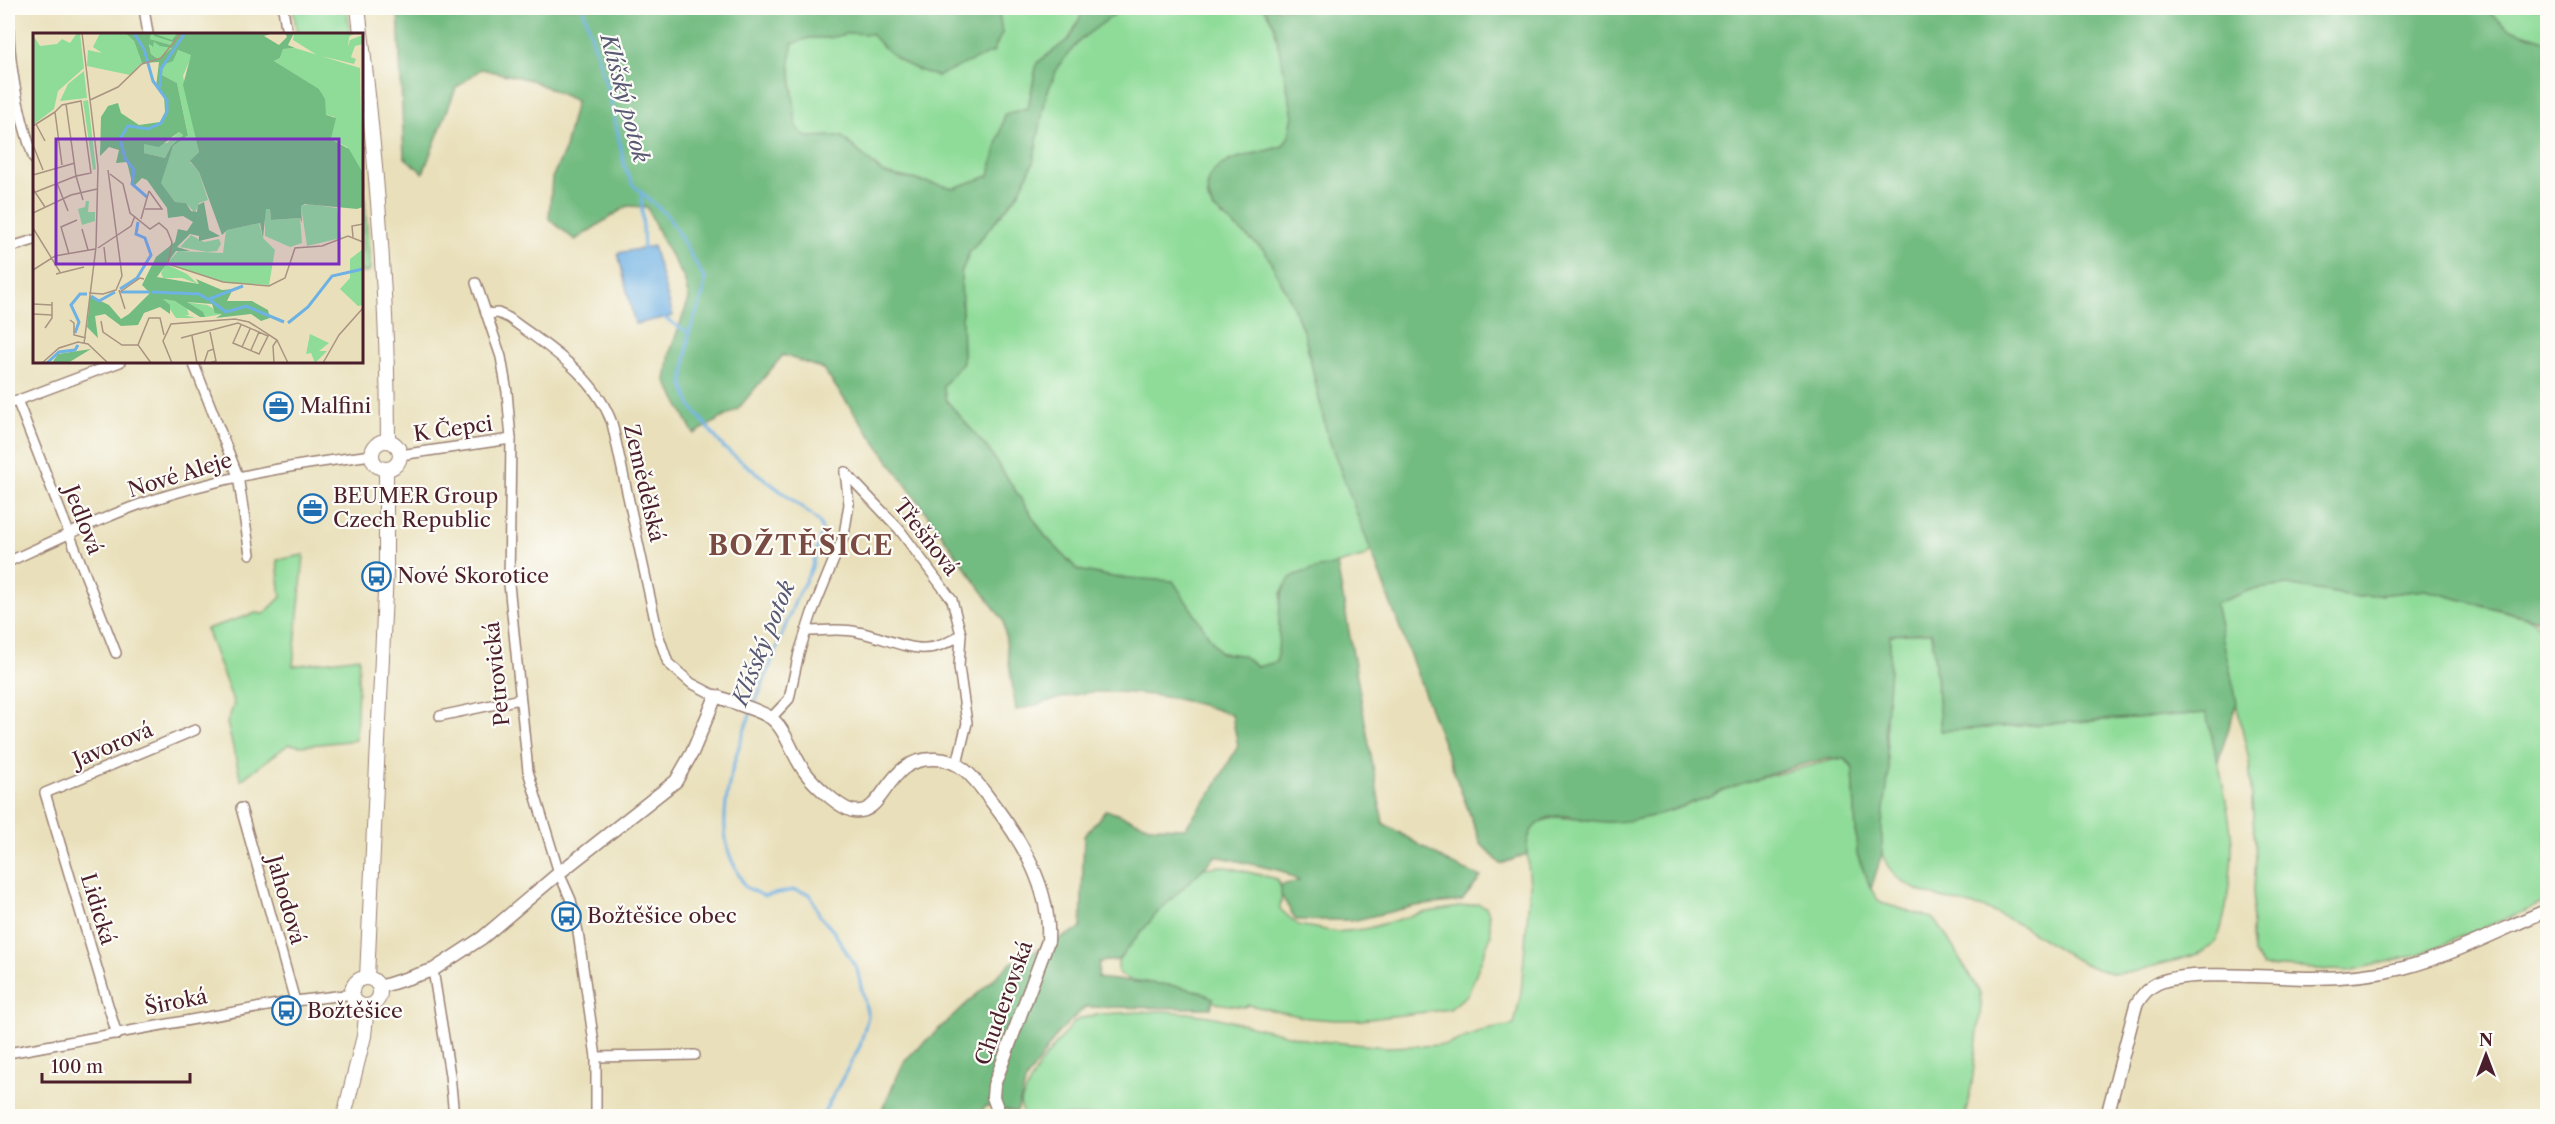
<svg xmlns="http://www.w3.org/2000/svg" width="2555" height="1124" font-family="'Libre Caslon Text',serif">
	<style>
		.green { fill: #8fdc99; stroke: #6c7e62; stroke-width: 1.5 }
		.forest { fill: #73bc81; stroke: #5e6e56; stroke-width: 1.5 }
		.water { fill: #6eb1e3; stroke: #5c6887; stroke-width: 1.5 }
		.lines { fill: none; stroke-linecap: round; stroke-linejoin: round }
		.stream { stroke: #6eb1e3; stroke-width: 3 }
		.minor-casing { stroke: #9a8073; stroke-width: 12 }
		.tertiary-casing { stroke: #9a8073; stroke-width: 15 }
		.secondary-casing { stroke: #9a8073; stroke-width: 16 }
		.minor { stroke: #fff; stroke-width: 9 }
		.tertiary { stroke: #fff; stroke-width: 12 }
		.secondary { stroke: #fff; stroke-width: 14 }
		.labels { text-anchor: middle; stroke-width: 4.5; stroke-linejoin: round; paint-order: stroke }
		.poi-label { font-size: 21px; fill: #4a1f2b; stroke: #fdfcf7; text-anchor: start }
		.street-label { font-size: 21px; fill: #4a1f2b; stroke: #fdfcf7 }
		.water-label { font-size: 22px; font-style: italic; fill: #585975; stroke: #fdfcf7 }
		.district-label { font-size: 27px; font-weight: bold; letter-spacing: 1.5px; fill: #7a4b42; stroke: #fdfcf7 }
		.inset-river { fill: none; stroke: #6eb1e3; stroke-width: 3 }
		.inset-road { fill: none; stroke: #a99381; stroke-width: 1.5 }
		.view { fill: #7b2cbf; fill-opacity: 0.15; stroke: #7b2cbf; stroke-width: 3 }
		.inset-edge { fill: none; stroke: #4a1f2b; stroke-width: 3 }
	</style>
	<rect width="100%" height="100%" fill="#fdfcf7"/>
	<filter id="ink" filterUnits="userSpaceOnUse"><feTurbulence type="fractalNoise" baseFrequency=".0167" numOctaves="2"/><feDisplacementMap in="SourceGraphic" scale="12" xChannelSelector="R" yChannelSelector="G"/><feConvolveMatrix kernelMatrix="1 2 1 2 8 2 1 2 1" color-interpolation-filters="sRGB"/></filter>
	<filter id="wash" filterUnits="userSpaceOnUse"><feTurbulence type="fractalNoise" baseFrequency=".008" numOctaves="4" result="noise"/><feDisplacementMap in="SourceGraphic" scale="24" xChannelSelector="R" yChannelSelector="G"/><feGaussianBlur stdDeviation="1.35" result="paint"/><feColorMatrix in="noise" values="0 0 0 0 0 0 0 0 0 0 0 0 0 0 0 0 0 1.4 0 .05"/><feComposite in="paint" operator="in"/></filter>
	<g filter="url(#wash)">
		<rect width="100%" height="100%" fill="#e9e0bb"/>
		<g class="green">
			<path d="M293,8H347L350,34H297Z"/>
			<path d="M998,8H1086L1069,39L1037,63L1028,108L1005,114L989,176L954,188L883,173L841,136L806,137L796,127L790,64L792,43L809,38H828L851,33L872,34C890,56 909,69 937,76L1002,33Z"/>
			<path d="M1123,8H1264L1274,25L1293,115L1289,136L1283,146L1230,160L1207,185L1208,200L1213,208L1265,251L1291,301L1305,336L1327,434L1371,549L1366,556L1292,577L1281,593L1279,650L1276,662L1258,667L1241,655L1220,653L1201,626L1113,577L1078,570L1045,536L988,449L946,400L943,386L963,361L961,273L969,253L1018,194L1033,163L1046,96L1058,66L1081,39Z"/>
			<path d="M2484,8H2547V41L2508,28Z"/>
			<path d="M362,164L370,269L368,272L362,273Z"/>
			<path d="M304,555L293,666L359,657L356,740L301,746L289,744L241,780L227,723L234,704L206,629L256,613L264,614L281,597L277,560Z"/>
			<path d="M2287,585L2359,597L2425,590L2529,618L2535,622L2548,643L2547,902L2419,954L2349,971L2263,966L2253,953L2251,934L2256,859L2249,760L2214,604L2250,590Z"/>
			<path d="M1932,632L1941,731L2207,713C2216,752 2226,792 2231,833C2234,853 2227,928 2214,943C2204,955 2180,959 2165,963C2148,967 2129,976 2112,973C2073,966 2043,934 2008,919C2000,915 1991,911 1983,908C1948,899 1898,895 1883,856C1876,835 1886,797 1888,775C1889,760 1886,745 1886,730C1885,698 1890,667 1889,635Z"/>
			<path d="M1837,759H1845L1853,769L1857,854L1871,889L1878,900L1885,904L1932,918L1944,932L1980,993L1981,1005L1972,1083L1965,1116H1024L1020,1103L1040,1064L1073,1023L1079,1019L1101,1014L1162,1011L1188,1013L1214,1017L1309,1040L1386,1047L1446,1045L1485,1030L1514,1025L1521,993L1530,885L1526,842L1531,830L1539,822L1556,817L1608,822L1649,817L1677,809L1741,783Z"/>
			<path d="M1222,866L1277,879L1282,890L1280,909L1298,925L1337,932L1365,929L1422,913L1478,904L1486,907L1489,914L1491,935L1468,994L1450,1009L1361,1020H1335L1308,1018L1249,1005L1244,1007L1216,1003L1200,991L1127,979L1118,972V958L1157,913L1191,879L1204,868Z"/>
		</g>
		<g class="forest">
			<path d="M398,8H998L1002,33L993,52L937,76C909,69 890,56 871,34L851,33L828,38H809L792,44L790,64L796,126L806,137L841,136L883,173L954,188L989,176L1005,114L1028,108L1037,63L1069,39L1085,8H1123L1081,39L1058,66L1046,96L1033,163L1018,194L969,253L961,273L963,362L943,386L946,400L988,449L1045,536L1078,570L1113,577L1173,581L1220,653L1241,655L1258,667L1276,662C1283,639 1272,592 1292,577C1300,571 1326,567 1337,564L1383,823L1453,865L1481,877L1462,901L1415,906L1356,920H1296L1281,895V885L1299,881L1282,871L1216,856L1157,913L1118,960L1099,962L1098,978C1135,984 1180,980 1213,998L1211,1008L1085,1007L1058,1033L1026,1080L1017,1112L986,1106L977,1116H879L905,1060L1011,963L1081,928L1084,836L1106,810L1152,827L1185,828L1213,790L1238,746L1232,715C1190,699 1142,691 1096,692C1074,692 1039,705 1016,710L1003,620L823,369L783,355L738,409L694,434L666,381L670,352L689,299L684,278L662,240L647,207L627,206L575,240L549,219L552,178L564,152L576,101L531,80L481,69L456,88L423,173L404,157Z"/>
			<path d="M1264,8H2484L2508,28L2547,41V622L2425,590L2359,597L2287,585L2250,590L2215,604L2237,702L2218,762L2206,713L1941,731L1932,632L1890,635V670L1885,729L1889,772L1882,825V854L1871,889L1857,854L1853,769C1851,765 1849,760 1844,759C1825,753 1734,786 1712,795C1678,808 1644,823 1607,822C1587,822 1567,812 1548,818C1531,824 1526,838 1527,854L1501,864L1481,844L1327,434L1305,336L1291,301L1265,251L1213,208C1189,157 1252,157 1283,146L1289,136L1293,115L1274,25Z"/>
		</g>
		<path class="water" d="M653,246L673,316L635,324L618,253Z"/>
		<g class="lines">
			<g class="stream">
				<path d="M583,8L611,101L625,168L633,185L668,216L705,279L703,294L689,333L683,384L690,405L724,448L808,512L820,523L822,531L811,570L796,599L754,706"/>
				<path d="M641,191L644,249"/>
				<path d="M663,317L689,333"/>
				<path d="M751,712C736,752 716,811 729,853C733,865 740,876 745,887L764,896L794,890L810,894L820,916L834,932L857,969L868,1016L860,1046L822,1116"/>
			</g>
		</g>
	</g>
	<g filter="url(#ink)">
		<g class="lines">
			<defs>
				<g id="minor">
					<path d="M8,8C8,60 17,110 34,159"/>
					<path d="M144,8L148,34"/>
					<path d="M283,8L287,34"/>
					<path d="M8,248L34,240"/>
					<path d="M476,283L501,357L507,392L511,439L509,584L528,771L559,873L571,900L578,932L596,1057V1116"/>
					<path d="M486,314L498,313L509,318C549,348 594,374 612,423L658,634L668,663L691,683L716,696"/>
					<path d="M193,362L238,476L250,554"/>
					<path d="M17,400L116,653"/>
					<path d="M8,404L120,362"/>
					<path d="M400,455L511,439"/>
					<path d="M8,562C51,542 94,521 138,505C214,478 293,465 372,455"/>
					<path d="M806,631C823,631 842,628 858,632C898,640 923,663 961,634L952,600L899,529L845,472"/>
					<path d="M440,716L520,699"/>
					<path d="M771,718L789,699L799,653L812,613L844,535L849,504L845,472"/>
					<path d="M957,764L967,723L959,667L961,634"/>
					<path d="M241,808L295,1001"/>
					<path d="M433,970L450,1075L454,1116"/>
					<path d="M117,1035L45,793L195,730"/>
					<path d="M8,1053L295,1001L353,994"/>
					<path d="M596,1057L695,1055"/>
					<path d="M680,1116L693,1115"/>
				</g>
				<g id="tertiary">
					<path d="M380,987L433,970L482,938L559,873L676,781L692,753L716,696C730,702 760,710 771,718C786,729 793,757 805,772C813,783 840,809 854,811C886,816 885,756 936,759C963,760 976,781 991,801C1022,841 1051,889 1048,941L994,1085L993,1097L1000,1116"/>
					<path d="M2107,1116L2136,1005C2141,996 2147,988 2158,983C2190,969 2274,978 2312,978C2342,978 2374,975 2403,968C2453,955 2500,930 2548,910"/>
				</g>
				<g id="secondary">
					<path d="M358,8C376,152 388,295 388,441"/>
					<circle cx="386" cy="455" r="14"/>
					<path d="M367,977L386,572V469"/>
					<circle cx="366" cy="992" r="14"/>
					<path d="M344,1116L364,1036L367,1006"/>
				</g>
			</defs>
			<use href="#minor" class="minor-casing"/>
			<use href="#tertiary" class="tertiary-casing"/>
			<use href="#secondary" class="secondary-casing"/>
			<use href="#minor" class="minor"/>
			<use href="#tertiary" class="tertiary"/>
			<use href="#secondary" class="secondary"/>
		</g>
	</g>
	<defs>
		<symbol id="office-ring" viewBox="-11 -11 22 22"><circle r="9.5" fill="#fdfcf7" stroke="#1f6fb2" stroke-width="1.5"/><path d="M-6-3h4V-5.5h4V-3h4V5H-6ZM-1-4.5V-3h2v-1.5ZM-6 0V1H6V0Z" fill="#1f6fb2"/></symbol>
		<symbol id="bus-ring" viewBox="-11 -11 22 22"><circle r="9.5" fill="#fdfcf7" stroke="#1f6fb2" stroke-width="1.5"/><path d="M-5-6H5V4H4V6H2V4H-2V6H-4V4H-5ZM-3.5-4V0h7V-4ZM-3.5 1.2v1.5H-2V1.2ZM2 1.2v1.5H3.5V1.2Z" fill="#1f6fb2"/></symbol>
	</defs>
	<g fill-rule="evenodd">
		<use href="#office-ring" x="262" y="390" width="33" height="33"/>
		<use href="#office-ring" x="296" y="492" width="33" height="33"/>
		<use href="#bus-ring" x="360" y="560" width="33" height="33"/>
		<use href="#bus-ring" x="550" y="900" width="33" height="33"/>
		<use href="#bus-ring" x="270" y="994" width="33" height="33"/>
	</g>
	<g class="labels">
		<g class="poi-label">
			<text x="300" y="413">Malfini</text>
			<text x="333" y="503">BEUMER Group<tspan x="333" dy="24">Czech Republic</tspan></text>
			<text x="397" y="583">Nové Skorotice</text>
			<text x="587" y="923">Božtěšice obec</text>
			<text x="307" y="1018">Božtěšice</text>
		</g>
		<g class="street-label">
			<text transform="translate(453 429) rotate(-8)" y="7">K Čepci</text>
			<text transform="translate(180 475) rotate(-17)" y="7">Nové Aleje</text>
			<text transform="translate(644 483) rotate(77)" y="7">Zemědělská</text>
			<text transform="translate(83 520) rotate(69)" y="7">Jedlová</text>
			<text transform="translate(926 537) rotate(52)" y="7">Třešňová</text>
			<text transform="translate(497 674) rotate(-96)" y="7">Petrovická</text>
			<text transform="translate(113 745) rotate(-23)" y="7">Javorová</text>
			<text transform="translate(286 900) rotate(74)" y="7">Jahodová</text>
			<text transform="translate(98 909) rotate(73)" y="7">Lidická</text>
			<text transform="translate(176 1002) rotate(-11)" y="7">Široká</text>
			<text transform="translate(1004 1003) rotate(-70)" y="7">Chuderovská</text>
		</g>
		<g class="water-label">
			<text transform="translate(625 98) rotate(75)" y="8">Klíšský potok</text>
			<text transform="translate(763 643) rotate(-68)" y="8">Klíšský potok</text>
		</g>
		<g class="district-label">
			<text x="801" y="555">BOŽTĚŠICE</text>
		</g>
	</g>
	<g transform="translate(33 33)">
		<rect width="330" height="330" fill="#e9e0bb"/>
		<path d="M44,0H47L51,35L25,58L21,76L0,92V2L7,13L24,11L29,6L37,10ZM67,0H92L101,8L109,30L97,42L54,33L55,17L69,20L60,14ZM118,0H144L138,12L117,6L118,14L121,9L139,15L125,26L118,21L115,2ZM261,0H322L316,4L315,14L317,7L330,2V11L322,13L318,24L323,26L321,31L284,22L260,7ZM262,15L327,35L329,140L314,114L298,106L302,84L293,82L287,57L241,28L247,25L250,16ZM145,17L159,22L150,43L166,119L157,129L166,139L175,167L166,170L162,180L153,170L142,169L127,149L140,113L155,101L144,50L129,42L130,32L139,28ZM51,38L54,65L27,68L35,51ZM55,67L63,136L60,137L50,68ZM146,99L150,102L138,113L132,125L111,120L110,111L134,110ZM53,168H56L55,179H62V188L49,192L45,176L52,174ZM276,171L304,175L308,205L274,213L268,173ZM232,176H237L238,187L267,185L269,210L257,214L232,203ZM226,190L230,205L242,217L236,252L193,250L139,233L136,228L145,218L190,220L193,197ZM158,202L171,209L186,206L188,211L184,218L174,219L147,214ZM330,216V272L325,273L307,256L317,245V226ZM133,231L154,241L165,251L149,245H130L128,240ZM130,266L174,272L190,281L172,284L154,276L156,282H152L162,285H143ZM277,301L296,310L286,318H294L282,330L278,320L273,321Z" fill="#8fdc99"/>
		<path d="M92,0H118L116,9L117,6L138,12L140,9L121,3L120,0L139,7L144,0H240L231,3L246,12L254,4L252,0H261L255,12L262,15L250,16L247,25L241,28L286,56L292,66L293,82L303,85L298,106L316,116L330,140V174L324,176L272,171L268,173L269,190L267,185L238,187L237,176H233L230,205L227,190L194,197L189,202L166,139L157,128L166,119L150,52L158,22L145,17L140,28L130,32L129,42L144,50L155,102L140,113L128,150L142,169L153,170L158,178L164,179L165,172L171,169L176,197L187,203L166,208V203L157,201L144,214L157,218H143L124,244L166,251L163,246L189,257L200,256L194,268H219L235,277L237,285L228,288L218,281L183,285L189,281L182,280L179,271L154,269L170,279L172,284H167L142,268L130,266L137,272V281L127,274L111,280L105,292L88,293L72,281L62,283L65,305L54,294L57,263L76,272L88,286L96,281L117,260L109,252L123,224L142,209L145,196L154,198L160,189L150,183L135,185L134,175L114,147L109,145L100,154L94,129L83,130L86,117L76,114L67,123L68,84L75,73L85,70L88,80L106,92L127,89L132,79L131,62L123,54L126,29L109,30L101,8ZM121,9L127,13L139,15L125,26L118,21L116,11L120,14ZM146,99L150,102L138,113L132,125L111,120V111L126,114ZM58,316L35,330H19L25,321Z" fill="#73bc81" fill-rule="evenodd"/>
		<path class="inset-river" d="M101,0L111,16L120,48L134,67V79L128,90L115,96L95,93L87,106L92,125L101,137L99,151L114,164M127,54L128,36L152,0M87,256L104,245L118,222L112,205L103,201L105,189M88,259H117M119,259L166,261L176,267M58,263L66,268L82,259M176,266L210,253M177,267L193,279L213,273L251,289M255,290L275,274L299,243L330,236M42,300L46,289L38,272L47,261H54M14,330L26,319L42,317L45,312"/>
		<path class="inset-road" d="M49,0L65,134L63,214M57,67L85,54L109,31L128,25L148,0M3,91L12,108M0,93L22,79M0,112L10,137M29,132L22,79L29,72L48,68L58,140L43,143L33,71M77,141L90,151L97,180L117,196L126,190L134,197L139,209L135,231L190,249L236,253L252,245L262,215L289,213L315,203L330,209M0,142L42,130M24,150L35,178M0,156L12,174M0,160L43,143L50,167M112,176H129L116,158M0,180L38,162L64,156M108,186L116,158M0,195L27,239M49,196L55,217M320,204L319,193L330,191M71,214L73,232M65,215L98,193L102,183M36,221L28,194L44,187M0,237L22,223L62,216M23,241L51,234M86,257L92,276M87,259L107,245L111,246M56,260L70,261L83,257L89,243L75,137M0,271L19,272M0,281L19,282M37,287L41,290V302L53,305M68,288L70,299L89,312H105M12,295L19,285V269M159,303L164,330M148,305L205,290L235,303L226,321L200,310L208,292M51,311L63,214M209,314L217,296M218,317L226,299M9,330L26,315L45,309L55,311L75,330M118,330L105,312L116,285H127L131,302M139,330L130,308L138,291L202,286L216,289L244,307L255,330M171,330L175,318L181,316M176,330L183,328L177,299M241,330L240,313L244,307M290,330L306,302L330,275"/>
		<path class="view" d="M23,106H306V231H23Z"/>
		<rect width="330" height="330" class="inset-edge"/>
	</g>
	<rect width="2555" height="1124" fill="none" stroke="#fdfcf7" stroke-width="30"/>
	<g transform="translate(2486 1055)" stroke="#fdfcf7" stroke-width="4.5" paint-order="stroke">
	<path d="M0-4.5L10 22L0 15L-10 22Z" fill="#4a1f2b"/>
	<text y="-9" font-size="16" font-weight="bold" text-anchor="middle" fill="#4a1f2b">N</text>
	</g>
	<path d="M42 1073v9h148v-9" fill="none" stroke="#4a1f2b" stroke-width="3"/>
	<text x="51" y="1073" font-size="18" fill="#4a1f2b" stroke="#fdfcf7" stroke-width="4.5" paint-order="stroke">100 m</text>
</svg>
